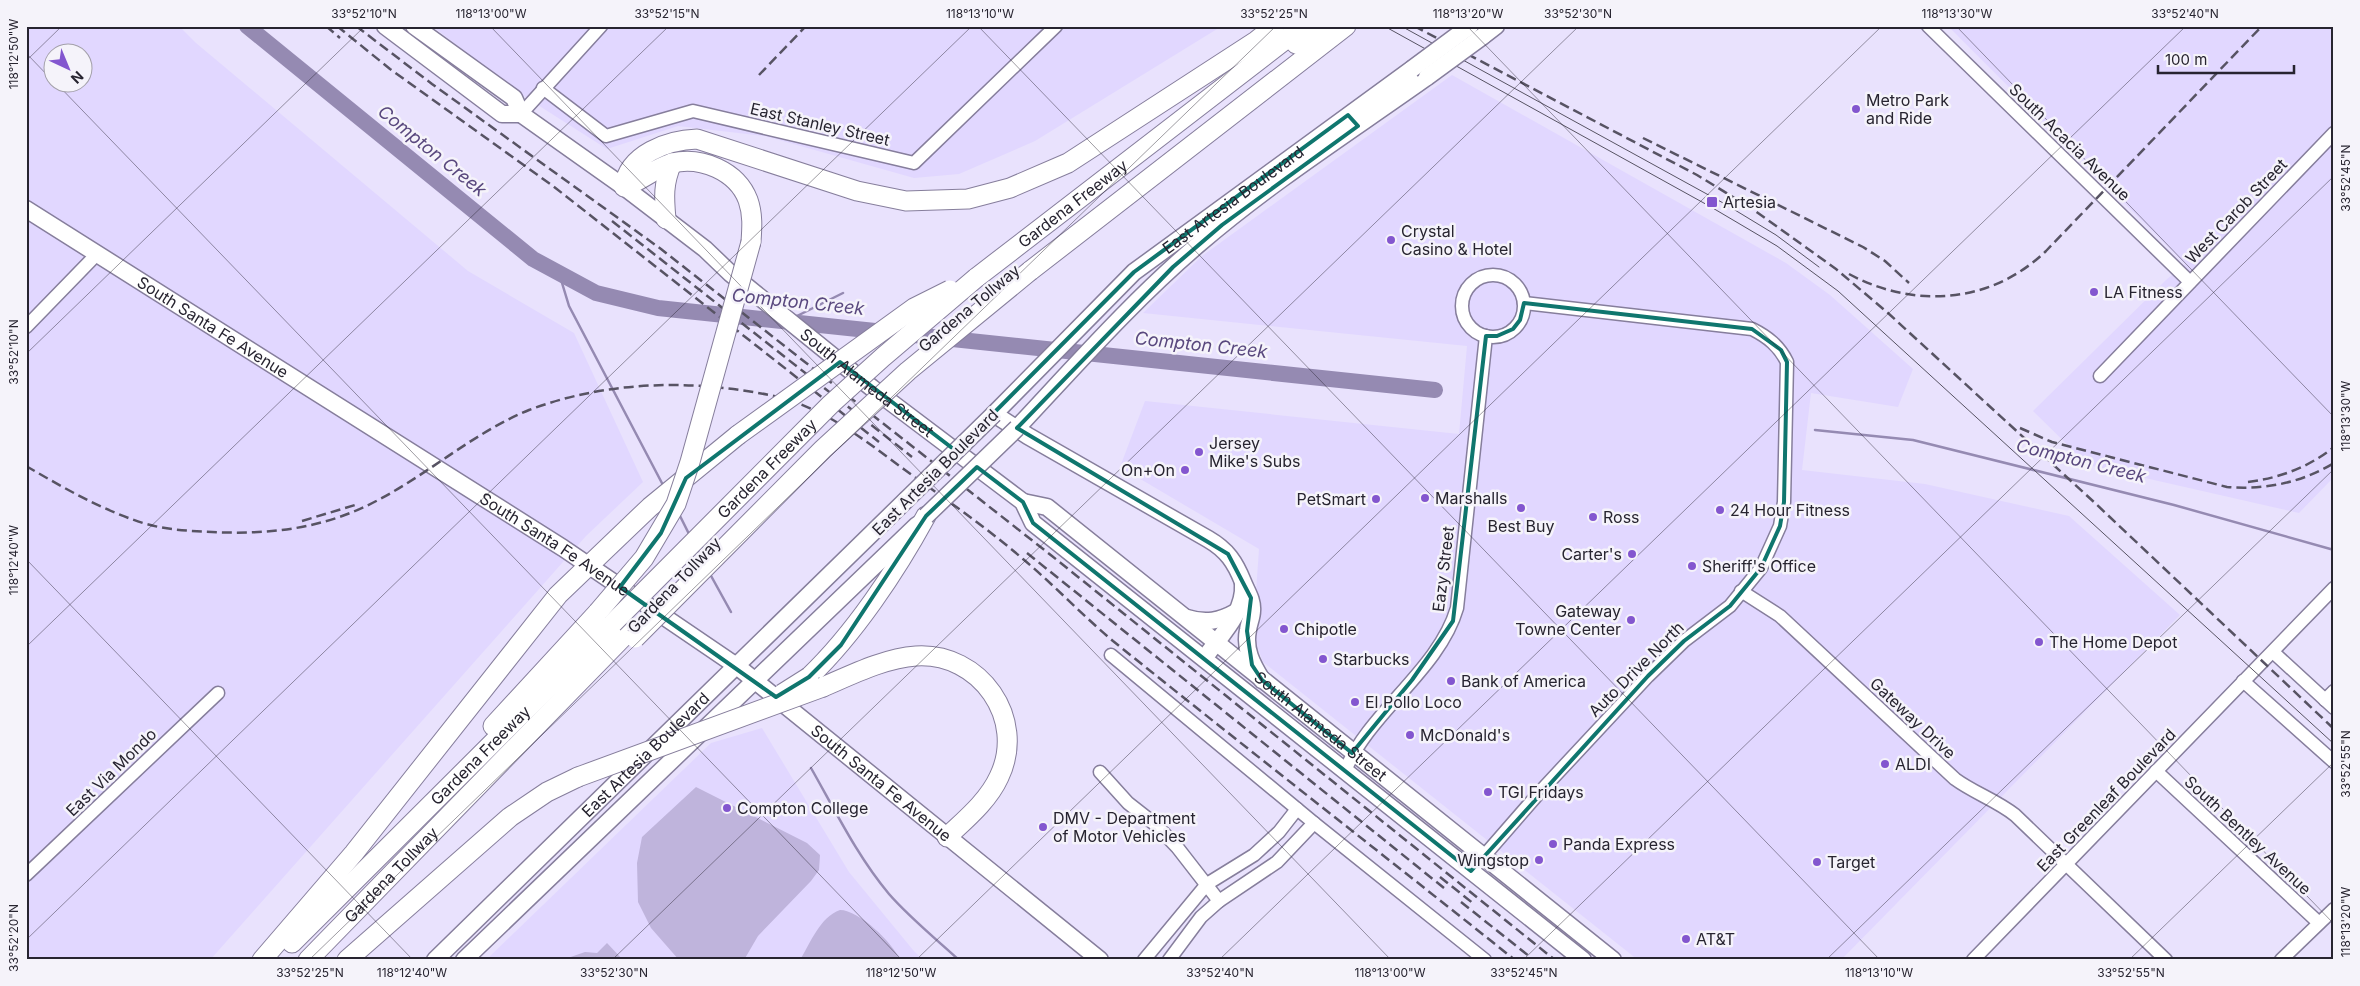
<svg xmlns="http://www.w3.org/2000/svg" width="2360" height="986" font-family="Inter,sans-serif">
	<style>
		.built { fill: #e1d7ff; fill-rule: evenodd }
		.pitch { fill: #bfb4dc }
		.lines { fill: none; stroke-linecap: round; stroke-linejoin: round }
		.stream { stroke: #958ab2; stroke-width: 2.5 }
		.river { stroke: #958ab2; stroke-width: 16 }
		.minor-casing { stroke: #867e9c; stroke-width: 15 }
		.major-casing { stroke: #867e9c; stroke-width: 19 }
		.highway-casing { stroke: #867e9c; stroke-width: 21 }
		.minor { stroke: #fff; stroke-width: 12 }
		.major { stroke: #fff; stroke-width: 16 }
		.highway { stroke: #fff; stroke-width: 19 }
		.tram { stroke: #575363; stroke-width: 1 }
		.rail { stroke: #575363; stroke-width: 2.5; stroke-dasharray: 10 5; stroke-linecap: butt }
		.major-bridge-casing { stroke: #867e9c; stroke-width: 19; stroke-linecap: butt }
		.highway-bridge-casing { stroke: #867e9c; stroke-width: 21; stroke-linecap: butt }
		.major-bridge { stroke: #fff; stroke-width: 16 }
		.highway-bridge { stroke: #fff; stroke-width: 19 }
		.marked { fill: none; stroke: #0f766e; stroke-width: 4; stroke-linejoin: round }
		.ticks { fill: none; stroke: #272430; stroke-width: 1; stroke-opacity: 0.45 }
		.poi-dot { fill: #8356cf; stroke: #f5f3fa; stroke-width: 2 }
		.labels { text-anchor: middle; stroke-width: 5; stroke-linejoin: round; paint-order: stroke }
		.poi-label { font-size: 16px; fill: #272430; stroke: #f5f3fa; text-anchor: start }
		.street-label { font-size: 16px; fill: #272430; stroke: #f5f3fa }
		.water-label { font-size: 18px; font-style: italic; fill: #59487e; stroke: #f5f3fa }
		.neatline { fill: none; stroke: #272430; stroke-width: 2 }
		.ticks-label { font-size: 12px; text-anchor: middle; fill: #272430 }
	</style>
	<rect width="100%" height="100%" fill="#e9e2fd"/>
	<g class="built">
		<path d="M26,26H179L196,43L468,271L574,333L643,482L586,536L210,960H26ZM52,52H82V82H52Z"/>
		<path d="M432,26H1222L1035,141L959,174L914,178L765,136L678,126L607,149L519,93Z"/>
		<path d="M1948,26H2334V477L2299,513L2088,465L2033,411L2166,280L2185,264Z"/>
		<path d="M1452,75L1786,263L1830,295L1913,369L1898,407L1811,393L1802,470L1925,484L2069,516L2180,615L1841,960H1638L1263,662L1253,635L1259,549L1120,467L1145,401L1459,434L1467,346L1143,313L1202,256Z"/>
		<path d="M762,728L849,872L913,950L923,960H486L711,743Z"/>
	</g>
	<g class="pitch">
		<path d="M696,787L807,843L820,855L819,870L811,881L758,936L744,960H679L651,928L638,902L637,863L642,837Z"/>
		<path d="M840,910C859,910 893,943 900,960H800C811,942 820,917 840,910Z"/>
		<path d="M607,943L623,960H562L585,952L597,953Z"/>
	</g>
	<g class="lines">
		<g class="stream">
			<path d="M559,273L569,306L664,487"/>
			<path d="M795,317L843,293"/>
			<path d="M1815,430L1913,440L2174,505L2334,550"/>
			<path d="M679,514L690,536"/>
			<path d="M697,550L703,560"/>
			<path d="M710,574L731,612"/>
			<path d="M811,768C835,810 857,856 889,894C910,918 935,938 959,960"/>
		</g>
		<path class="river" d="M247,26L533,259L596,293L658,308L1435,390"/>
		<defs>
			<g id="minor">
				<path d="M1928,26L2190,282"/>
				<path d="M543,88L606,136L693,111L914,163L1056,26"/>
				<path d="M521,114L601,26"/>
				<circle cx="1493" cy="306" r="31"/>
				<path d="M26,327L96,255"/>
				<path d="M2100,376L2334,133"/>
				<path d="M1741,591L1780,616L1955,779C1974,793 1996,800 2015,815L2166,960"/>
				<path d="M2273,652L2334,708"/>
				<path d="M1111,655L1314,823L1485,960"/>
				<path d="M2243,681L2334,762"/>
				<path d="M2325,700L2334,691"/>
				<path d="M1345,771C1369,712 1439,670 1457,608L1486,336"/>
				<path d="M2156,771L2319,923"/>
				<path d="M1100,772L1128,803L1156,825L1177,847L1219,901"/>
				<path d="M1471,871L1538,794L1648,676L1684,641L1730,606L1761,568L1780,526L1784,502L1787,362C1779,346 1768,337 1752,329L1524,303"/>
				<path d="M26,875L218,693"/>
				<path d="M1144,960L1207,884L1254,855L1279,832L1297,809"/>
				<path d="M1169,960L1201,917L1219,901L1277,862L1314,823"/>
				<path d="M1973,960L2334,588"/>
				<path d="M2281,960L2334,909"/>
			</g>
			<g id="major">
				<path d="M385,26L502,114H521"/>
				<path id="s1" d="M414,26L514,98L521,114L624,187L705,249L730,273L872,388L1023,502L1033,523L1583,960"/>
				<path d="M1483,36L1496,26"/>
				<path id="s2" d="M26,209L563,548L738,667L1100,960"/>
				<path d="M1017,428C1076,365 1134,299 1200,243C1271,182 1351,131 1427,77"/>
				<path id="s3" d="M1023,502L1047,507L1613,960"/>
				<path d="M1187,618C1206,624 1220,621 1236,612"/>
				<path d="M1209,652C1224,632 1245,610 1243,584"/>
				<path id="s4" d="M1262,680C1252,664 1244,649 1248,630C1249,623 1252,617 1252,611C1253,600 1247,592 1243,582C1235,562 1227,550 1208,539L1028,436L994,414L1134,272L1412,69"/>
				<path id="s5" d="M435,960L906,500"/>
				<path d="M464,960L917,525"/>
			</g>
			<g id="highway">
				<path d="M1296,44L1320,26"/>
				<path d="M666,219C664,198 663,183 672,163"/>
				<path d="M751,242C752,228 753,214 748,200C737,171 701,156 672,163C655,168 641,181 624,187C628,154 668,140 697,139L857,191L906,201L968,199L1010,188L1068,163L1256,41L1275,26"/>
				<path d="M1030,271L1346,26"/>
				<path id="s6" d="M976,278L1303,26"/>
				<path d="M809,677C854,634 896,571 926,516"/>
				<path d="M823,687C851,675 885,658 916,656C980,652 1027,719 999,777C988,801 966,819 947,837"/>
				<path d="M493,726L598,612"/>
				<path id="s7" d="M292,943L613,623"/>
				<path d="M262,960L354,853L558,595L650,507L738,435"/>
				<path id="s8" d="M308,960L627,633"/>
				<path d="M347,960L510,817L547,792L578,777"/>
			</g>
		</defs>
		<use href="#minor" class="minor-casing"/>
		<use href="#major" class="major-casing"/>
		<use href="#highway" class="highway-casing"/>
		<use href="#minor" class="minor"/>
		<use href="#major" class="major"/>
		<use href="#highway" class="highway"/>
		<g class="tram">
			<path d="M1384,26L1711,207L1777,246L1838,291L2334,744"/>
			<path d="M1401,26L1725,204L1776,235L1819,267"/>
		</g>
		<g class="rail">
			<path d="M326,26L340,38"/>
			<path d="M337,26L390,69L553,186L879,442"/>
			<path d="M356,26L432,84L661,249L1052,556L1555,960"/>
			<path d="M1414,26L1697,175L1751,208L1836,269L1888,313L2095,503L2334,729"/>
			<path d="M759,75L806,26"/>
			<path d="M1643,138L1863,247L1885,261L1909,283"/>
			<path d="M612,221L912,457"/>
			<path d="M1849,274C1914,309 1991,304 2046,251L2262,26"/>
			<path d="M2020,428L2052,442L2227,487C2265,490 2301,483 2334,463"/>
			<path d="M26,466C64,488 102,510 143,523C166,530 189,531 212,532C272,535 327,528 380,499C431,472 475,432 529,410C606,381 690,379 769,395C821,405 863,439 905,470C945,499 986,527 1023,559C1054,585 1082,615 1113,641C1246,748 1381,853 1515,960"/>
			<path d="M2248,482C2280,478 2309,467 2334,447"/>
			<path d="M302,521L355,505"/>
			<path d="M1027,553L1444,888"/>
			<path d="M1440,877L1474,904"/>
			<path d="M1461,902L1534,960"/>
		</g>
		<defs>
			<g id="major-bridge">
				<path d="M1412,69L1470,26"/>
				<path d="M1427,77L1483,36"/>
				<path d="M906,500L994,414"/>
				<path d="M926,516L1017,428"/>
			</g>
			<g id="highway-bridge">
				<path d="M738,435L914,308L950,290"/>
				<path d="M598,612L644,558L676,504L690,462L751,242"/>
				<path id="s9" d="M613,623L831,404L883,357L976,278"/>
				<path d="M635,638L823,449L908,371L1030,271"/>
				<path d="M782,694L809,677"/>
				<path d="M578,777L823,687"/>
			</g>
		</defs>
		<use href="#major-bridge" class="major-bridge-casing"/>
		<use href="#highway-bridge" class="highway-bridge-casing"/>
		<use href="#major-bridge" class="major-bridge"/>
		<use href="#highway-bridge" class="highway-bridge"/>
	</g>
	<path class="marked" d="M1348,115L1358,126L1222,225L1173,267L1017,428L1228,554L1251,598L1247,631L1252,665L1262,680L1352,753L1412,680L1453,621L1486,336H1497L1513,329L1520,320L1524,303L1752,329L1781,350L1787,362L1784,502L1780,526L1761,568L1730,606L1684,641L1648,676L1471,871L1033,523L1023,502L977,467L926,516L841,645L809,677L776,697L620,587L661,533L686,478L840,362L956,451L1134,272Z"/>
	<path class="ticks" d="M490,26L1391,960M978,26L1880,960M1467,26L2334,924M1956,26L2334,417M26,53L52,80M26,61L62,26M55,82L902,960M26,354L365,26M26,559L413,960M26,647L669,26M26,940L972,26M309,960L1276,26M612,960L1579,26M916,960L1882,26M1219,960L2186,26M1523,960L2334,176M1826,960L2334,469M2129,960L2334,762"/>
	<g class="poi-dot">
		<circle cx="1856" cy="109" r="5"/>
		<rect x="1706" y="196" width="12" height="12" rx="2.5"/>
		<circle cx="1391" cy="240" r="5"/>
		<circle cx="2094" cy="292" r="5"/>
		<circle cx="1199" cy="452" r="5"/>
		<circle cx="1185" cy="470" r="5"/>
		<circle cx="1425" cy="498" r="5"/>
		<circle cx="1376" cy="499" r="5"/>
		<circle cx="1521" cy="508" r="5"/>
		<circle cx="1720" cy="510" r="5"/>
		<circle cx="1593" cy="517" r="5"/>
		<circle cx="1632" cy="554" r="5"/>
		<circle cx="1692" cy="566" r="5"/>
		<circle cx="1631" cy="620" r="5"/>
		<circle cx="1284" cy="629" r="5"/>
		<circle cx="2039" cy="642" r="5"/>
		<circle cx="1323" cy="659" r="5"/>
		<circle cx="1451" cy="681" r="5"/>
		<circle cx="1355" cy="702" r="5"/>
		<circle cx="1410" cy="735" r="5"/>
		<circle cx="1885" cy="764" r="5"/>
		<circle cx="1488" cy="792" r="5"/>
		<circle cx="727" cy="808" r="5"/>
		<circle cx="1043" cy="827" r="5"/>
		<circle cx="1553" cy="844" r="5"/>
		<circle cx="1539" cy="860" r="5"/>
		<circle cx="1817" cy="862" r="5"/>
		<circle cx="1686" cy="939" r="5"/>
	</g>
	<g class="labels">
		<g class="poi-label">
			<text x="1866" y="106">Metro Park<tspan x="1866" dy="18">and Ride</tspan></text>
			<text x="1723" y="208">Artesia</text>
			<text x="1401" y="237">Crystal<tspan x="1401" dy="18">Casino &amp; Hotel</tspan></text>
			<text x="2104" y="298">LA Fitness</text>
			<text x="1209" y="449">Jersey<tspan x="1209" dy="18">Mike's Subs</tspan></text>
			<text x="1175" y="476" text-anchor="end">On+On</text>
			<text x="1435" y="504">Marshalls</text>
			<text x="1366" y="505" text-anchor="end">PetSmart</text>
			<text x="1730" y="516">24 Hour Fitness</text>
			<text x="1603" y="523">Ross</text>
			<text x="1521" y="532" text-anchor="middle">Best Buy</text>
			<text x="1622" y="560" text-anchor="end">Carter's</text>
			<text x="1702" y="572">Sheriff's Office</text>
			<text x="1621" y="617" text-anchor="end">Gateway<tspan x="1621" dy="18">Towne Center</tspan></text>
			<text x="1294" y="635">Chipotle</text>
			<text x="2049" y="648">The Home Depot</text>
			<text x="1333" y="665">Starbucks</text>
			<text x="1461" y="687">Bank of America</text>
			<text x="1365" y="708">El Pollo Loco</text>
			<text x="1420" y="741">McDonald's</text>
			<text x="1895" y="770">ALDI</text>
			<text x="1498" y="798">TGI Fridays</text>
			<text x="737" y="814">Compton College</text>
			<text x="1053" y="824">DMV - Department<tspan x="1053" dy="18">of Motor Vehicles</tspan></text>
			<text x="1563" y="850">Panda Express</text>
			<text x="1529" y="866" text-anchor="end">Wingstop</text>
			<text x="1827" y="868">Target</text>
			<text x="1696" y="945">AT&amp;T</text>
		</g>
		<g class="street-label">
			<text transform="translate(820 124) rotate(13)" y="6">East Stanley Street</text>
			<text transform="translate(2070 142) rotate(44)" y="6">South Acacia Avenue</text>
			<text dy="6" stroke="none"><textPath href="#s4" startOffset="730">East Artesia Boulevard</textPath></text>
			<text dy="6" stroke="none"><textPath href="#s6" startOffset="122">Gardena Freeway</textPath></text>
			<text transform="translate(2236 211) rotate(-46)" y="6">West Carob Street</text>
			<text transform="translate(969 308) rotate(-40)" y="6">Gardena Tollway</text>
			<text dy="6" stroke="none"><textPath href="#s2" startOffset="221">South Santa Fe Avenue</textPath></text>
			<text dy="6" stroke="none"><textPath href="#s1" startOffset="579">South Alameda Street</textPath></text>
			<text dy="6" stroke="none"><textPath href="#s9" startOffset="218">Gardena Freeway</textPath></text>
			<text transform="translate(935 472) rotate(-45)" y="6">East Artesia Boulevard</text>
			<text dy="6" stroke="none"><textPath href="#s2" startOffset="626">South Santa Fe Avenue</textPath></text>
			<text transform="translate(1443 569) rotate(-83)" y="6">Eazy Street</text>
			<text transform="translate(674 585) rotate(-46)" y="6">Gardena Tollway</text>
			<text transform="translate(1636 669) rotate(-45)" y="6">Auto Drive North</text>
			<text transform="translate(1913 718) rotate(43)" y="6">Gateway Drive</text>
			<text dy="6" stroke="none"><textPath href="#s3" startOffset="375">South Alameda Street</textPath></text>
			<text dy="6" stroke="none"><textPath href="#s7" startOffset="266">Gardena Freeway</textPath></text>
			<text dy="6" stroke="none"><textPath href="#s5" startOffset="294">East Artesia Boulevard</textPath></text>
			<text transform="translate(111 772) rotate(-44)" y="6">East Via Mondo</text>
			<text dy="6" stroke="none"><textPath href="#s2" startOffset="1031">South Santa Fe Avenue</textPath></text>
			<text transform="translate(2106 800) rotate(-46)" y="6">East Greenleaf Boulevard</text>
			<text transform="translate(2248 835) rotate(43)" y="6">South Bentley Avenue</text>
			<text dy="6" stroke="none"><textPath href="#s8" startOffset="119">Gardena Tollway</textPath></text>
		</g>
		<g class="water-label">
			<text transform="translate(432 151) rotate(39)" y="6">Compton Creek</text>
			<text transform="translate(798 302) rotate(6)" y="6">Compton Creek</text>
			<text transform="translate(1201 345) rotate(6)" y="6">Compton Creek</text>
			<text transform="translate(2081 461) rotate(14)" y="6">Compton Creek</text>
		</g>
	</g>
	<rect width="2360" height="986" fill="none" stroke="#f5f3fa" stroke-width="55"/>
	<g transform="translate(68 68) rotate(136)"><circle r="24" fill="#f5f3fa" stroke="#a3a0a9"/>
	<path d="M0-4L9 19L0 12L-9 19Z" fill="#8356cf"/>
	<text y="-8" font-size="14" font-weight="bold" text-anchor="middle" fill="#272430">N</text>
	</g>
	<path d="M2158 65v8h136v-8" fill="none" stroke="#272430" stroke-width="2.5"/>
	<text x="2165" y="65" font-size="15" fill="#272430" stroke="#f5f3fa" stroke-width="4" paint-order="stroke">100 m</text>
	<rect x="28" y="28" width="2304" height="930" class="neatline"/>
	<g class="ticks-label">
		<text x="364" y="18">33°52'10"N</text>
		<text x="491" y="18">118°13'00"W</text>
		<text x="667" y="18">33°52'15"N</text>
		<text x="980" y="18">118°13'10"W</text>
		<text x="1274" y="18">33°52'25"N</text>
		<text x="1468" y="18">118°13'20"W</text>
		<text x="1578" y="18">33°52'30"N</text>
		<text x="1957" y="18">118°13'30"W</text>
		<text x="2185" y="18">33°52'40"N</text>
		<text transform="translate(14 54) rotate(-90)" y="4">118°12'50"W</text>
		<text transform="translate(2346 178) rotate(-90)" y="4">33°52'45"N</text>
		<text transform="translate(14 352) rotate(-90)" y="4">33°52'10"N</text>
		<text transform="translate(2346 416) rotate(-90)" y="4">118°13'30"W</text>
		<text transform="translate(14 560) rotate(-90)" y="4">118°12'40"W</text>
		<text transform="translate(2346 764) rotate(-90)" y="4">33°52'55"N</text>
		<text transform="translate(2346 922) rotate(-90)" y="4">118°13'20"W</text>
		<text transform="translate(14 938) rotate(-90)" y="4">33°52'20"N</text>
		<text x="310" y="977">33°52'25"N</text>
		<text x="412" y="977">118°12'40"W</text>
		<text x="614" y="977">33°52'30"N</text>
		<text x="901" y="977">118°12'50"W</text>
		<text x="1220" y="977">33°52'40"N</text>
		<text x="1390" y="977">118°13'00"W</text>
		<text x="1524" y="977">33°52'45"N</text>
		<text x="1879" y="977">118°13'10"W</text>
		<text x="2131" y="977">33°52'55"N</text>
	</g>
</svg>
